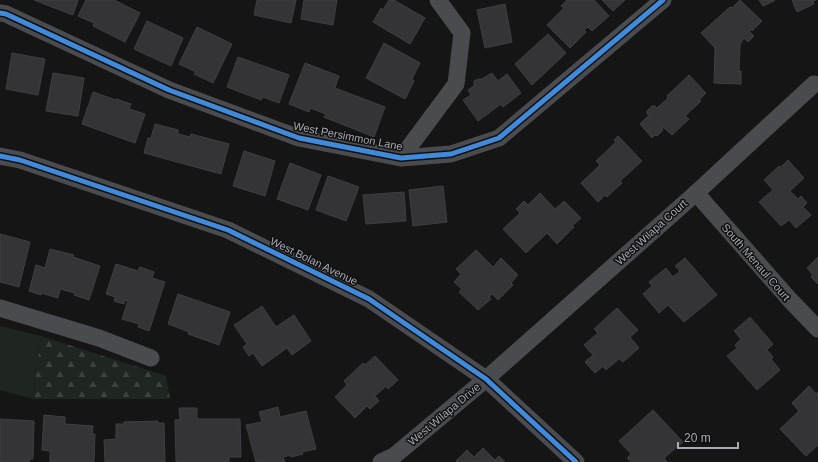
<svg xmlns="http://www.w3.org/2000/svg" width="818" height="462" font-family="Arial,sans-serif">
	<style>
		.green { fill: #1f2521 }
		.forest { fill: url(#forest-firs) }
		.building { fill: #343437; stroke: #3e3f42 }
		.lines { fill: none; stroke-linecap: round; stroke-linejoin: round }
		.minor { stroke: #4a4b4e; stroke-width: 17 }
		.cycleway-casing { stroke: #101011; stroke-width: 8 }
		.cycleway { stroke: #408adc; stroke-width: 5 }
		.labels { text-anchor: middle; stroke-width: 3; stroke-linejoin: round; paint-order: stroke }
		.street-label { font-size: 11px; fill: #a8aab4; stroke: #101011 }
	</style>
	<defs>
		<pattern id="forest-firs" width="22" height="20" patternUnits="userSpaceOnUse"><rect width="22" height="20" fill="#1f2521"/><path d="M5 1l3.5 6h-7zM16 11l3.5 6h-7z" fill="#3d423f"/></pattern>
	</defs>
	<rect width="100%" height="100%" fill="#151516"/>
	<path class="green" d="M0,326L41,336L33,399L0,390Z"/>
	<path class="forest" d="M41,336L166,376L170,399H33Z"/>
	<g class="building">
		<path d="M34,0H78L73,15Z"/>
		<path d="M86,0H114L140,13L125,42L93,26L94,23L78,16Z"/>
		<path d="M257,0H296L291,23L254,15Z"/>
		<path d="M304,0H337L333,25L301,19Z"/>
		<path d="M389,0H394L425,18L410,44L373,22L381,8L383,10Z"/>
		<path d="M567,0H594L609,16L592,31L588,27L584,30L586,32L570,48L547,25L564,8L561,6Z"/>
		<path d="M602,0H625L613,11Z"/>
		<path d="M740,0L762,21L752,31L751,29L749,31L754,36L748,42L744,38L740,44L739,71H741V84L714,83L715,48L701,33L730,7L732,8Z"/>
		<path d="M759,0H774V1L763,6Z"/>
		<path d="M792,0H816L813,1L814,4L797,12Z"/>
		<path d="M505,4L512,42L485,48L477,10Z"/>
		<path d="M147,21L183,38L171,66L134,49Z"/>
		<path d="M197,27L232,44L213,83L194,74L196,72L179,64Z"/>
		<path d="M548,34L566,53L532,85L515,64Z"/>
		<path d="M384,43L420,63L412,79L414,81L405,99L366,78Z"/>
		<path d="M12,53L45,59L38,95L6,89Z"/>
		<path d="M238,57L289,75L279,103L263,97L261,100L227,87Z"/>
		<path d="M305,63L339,76L335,88L385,107L374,137L324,117L326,114L310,108L309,112L289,104Z"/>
		<path d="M53,73L84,78L78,116L46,111Z"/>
		<path d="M492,73L498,81L507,74L521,93L503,107L501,104L478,121L463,100L471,95L468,90L474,86V81L478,79H482Z"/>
		<path d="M689,75L706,93L699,100L701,101L685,116L689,119L672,135L663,127L662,129L663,130L657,136L655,135L652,138L640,124L649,115L647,114V111L652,106H655L657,108L668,98L667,96Z"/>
		<path d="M93,92L116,100V99L131,104L129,109L145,114L135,143L82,124Z"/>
		<path d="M155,124L178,130V134L190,137L191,134L229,144L221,174L144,153L148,138H151Z"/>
		<path d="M618,136L642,161L620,181L622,183L607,197L605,195L598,202L581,183L600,165L596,161L616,142L614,140Z"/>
		<path d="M244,151L275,161L265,196L233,186Z"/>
		<path d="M788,160L804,178L790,191L798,199L801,196L807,203L803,207L811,215L796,228L789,220L781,226L759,202L773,190L764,180L779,166L781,167Z"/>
		<path d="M290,163L321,175L308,210L277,199Z"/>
		<path d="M328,176L359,187L346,221L316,210Z"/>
		<path d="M443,186L447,222L413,226L409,190Z"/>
		<path d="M404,192L406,221L366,224L363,195Z"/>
		<path d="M540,193L555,209L564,201L581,218L572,226L574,227L557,244L547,233L526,253L503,229L520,213L516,209L524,201L528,205Z"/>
		<path d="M0,234L30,242L19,287L0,282Z"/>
		<path d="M50,249L74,255L73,257L100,266L89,300L74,295L75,293L60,289L58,298L41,293V295L29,291L36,265L45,268Z"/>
		<path d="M476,250L493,267L501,258L518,275L511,283L513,285L498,300L492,294L489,297L491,299L478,310L459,292L462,289L454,282L461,274L456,269Z"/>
		<path d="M818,257V284L811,277L813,275L807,268Z"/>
		<path d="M685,258L717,295L684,322L668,305L659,313L643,294L652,286L649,282L666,268L673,277L680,271L675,266Z"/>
		<path d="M116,264L138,271L140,267L154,272L152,278L165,282L149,331L138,327L139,324L122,319L128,301L125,300L124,304L114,301L115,297L106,294Z"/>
		<path d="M178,294L230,312L219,345L188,334L189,332L168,324Z"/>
		<path d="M262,306L276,327L294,315L311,341L292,355L287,348L262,366L253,353L249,356L243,347L247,344L234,325Z"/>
		<path d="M617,308L638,330L630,337L639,348L623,362L619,359L606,370L603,366L595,373L585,362L593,355L584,345L598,333L594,329Z"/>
		<path d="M750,317L773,344L767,350L773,357L771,359L780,370L757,390L727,356L737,348L735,345L741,339L734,331Z"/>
		<path d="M375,356L398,380L388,389L386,386L375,396L379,401L370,409L367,406L355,418L335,397L347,385L344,381L363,363L365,365Z"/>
		<path d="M809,386L816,394L818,392V445L806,456L780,429L799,411L792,403Z"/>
		<path d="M278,407L280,417L306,411L316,449L302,452L303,454L291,457V455L283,457L285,462H256L246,425L262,422L259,412Z"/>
		<path d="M179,408H197V419H240L241,457H229V462H176L175,420H180Z"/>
		<path d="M653,410L683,442L664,458L667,462H631L627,458L631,454L619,441Z"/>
		<path d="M44,415L65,417V424L93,426L92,434H95L94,462H50V451L42,450Z"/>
		<path d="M0,419L34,421L33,459H30L29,462H0Z"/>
		<path d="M158,421V423H164L165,462H105L104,440L116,439V424H124V422Z"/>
		<path d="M483,448L495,460L499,456L505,462H457L456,461L467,450L474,457Z"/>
	</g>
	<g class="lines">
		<g class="minor">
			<path d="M0,13L6,14L169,90L299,138L401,158L451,154L499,138L663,0"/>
			<path d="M0,156L20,160L228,230L369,299L486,379L576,462"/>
			<path d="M401,158L456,84L462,33L438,0"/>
			<path d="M696,193L790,300L818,329"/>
			<path d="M0,308L99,338L151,358"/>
			<path d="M381,462L394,456L486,379L696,193L814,84"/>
		</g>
		<defs>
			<g id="cycleway">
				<path d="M0,13L6,14L169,90L299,138L401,158L451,154L499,138L663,0"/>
				<path d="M0,156L20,160L228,230L369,299L486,379L576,462"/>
			</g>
		</defs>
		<use href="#cycleway" class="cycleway-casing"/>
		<use href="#cycleway" class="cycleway"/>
	</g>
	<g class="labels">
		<g class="street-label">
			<text transform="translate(348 136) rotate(11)" y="4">West Persimmon Lane</text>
			<text transform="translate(651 232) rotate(-42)" y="4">West Wilapa Court</text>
			<text transform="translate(314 261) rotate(26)" y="4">West Bolan Avenue</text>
			<text transform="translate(756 262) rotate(49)" y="4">South Menaul Court</text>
			<text transform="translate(444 414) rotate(-40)" y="4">West Wilapa Drive</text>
		</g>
	</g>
	<path d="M678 442v6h60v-6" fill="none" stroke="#a8aab4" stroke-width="2"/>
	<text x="684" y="442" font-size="12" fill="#a8aab4" stroke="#101011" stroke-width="3" paint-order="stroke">20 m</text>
</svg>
